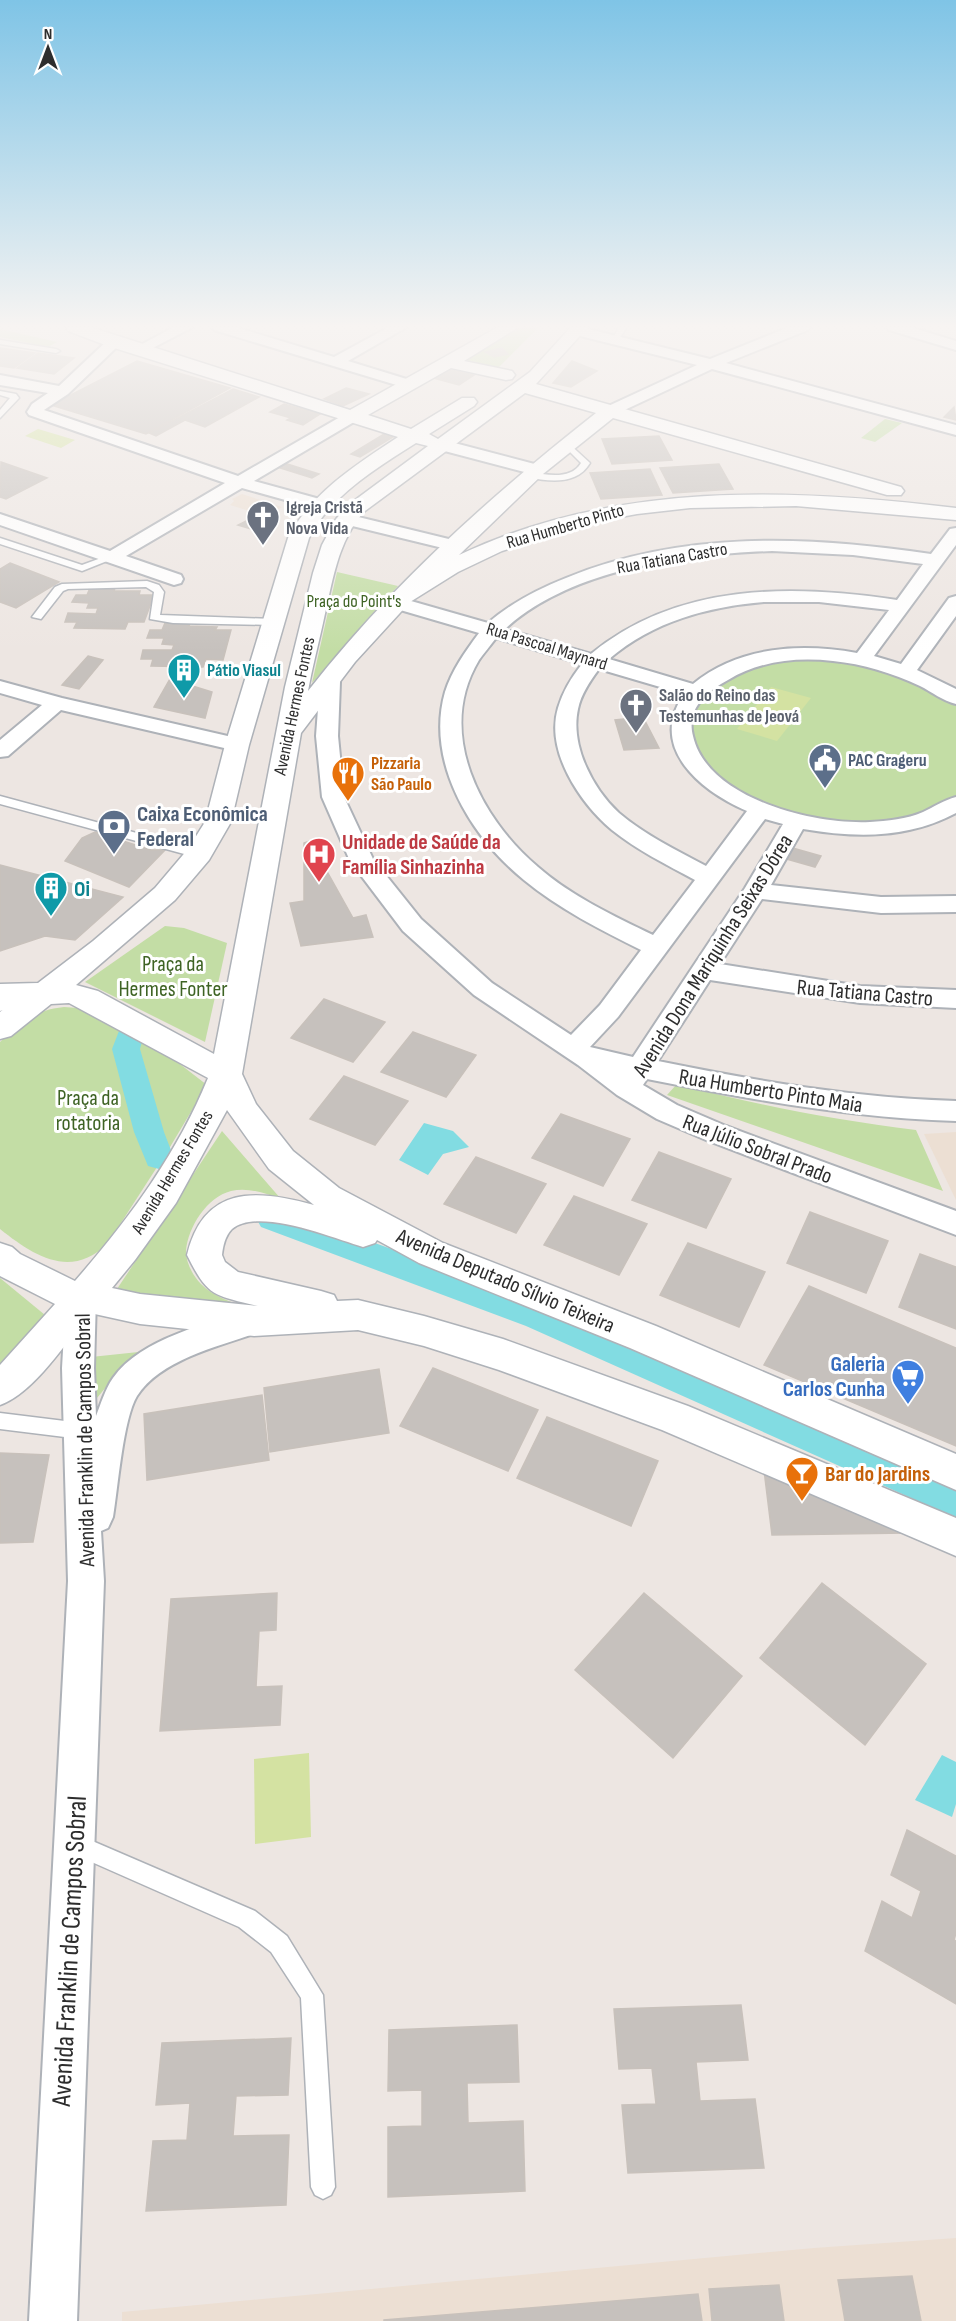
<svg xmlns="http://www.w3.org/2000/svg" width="956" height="2321" font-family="'Sofia Sans Condensed',sans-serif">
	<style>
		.education { fill: #ecdfd3 }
		.green { fill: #c3dda5 }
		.pitch { fill: #d4e2a2 }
		.water { fill: #82dce2 }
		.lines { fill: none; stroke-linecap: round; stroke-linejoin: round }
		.canal { fill: #82dce2; fill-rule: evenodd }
		.building { fill: #c6c1bd; stroke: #c8c1bb; stroke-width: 1.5 }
		.lane-casing { stroke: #aeb2b8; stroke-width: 3 }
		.street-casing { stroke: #aeb2b8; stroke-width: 4 }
		.secondary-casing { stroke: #aeb2b8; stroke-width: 3 }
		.lane { fill: #fff; fill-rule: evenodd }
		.street { fill: #fff; fill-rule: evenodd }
		.secondary { fill: #fff; fill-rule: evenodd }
		.labels { text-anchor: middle; stroke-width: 6; stroke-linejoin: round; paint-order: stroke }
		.far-worship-label { font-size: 18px; font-weight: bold; fill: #5b616d; stroke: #fff; text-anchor: start }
		.far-street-label { font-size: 18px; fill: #2d2d2d; stroke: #fff }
		.far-park-label { font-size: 18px; fill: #3e6324; stroke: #fff }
		.far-culture-label { font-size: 18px; font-weight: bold; fill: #0d838f; stroke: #fff; text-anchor: start }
		.far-service-label { font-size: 18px; font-weight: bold; fill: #4e5e75; stroke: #fff; text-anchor: start }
		.far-food-label { font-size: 18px; font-weight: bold; fill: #c56008; stroke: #fff; text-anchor: start }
		.service-label { font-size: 22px; font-weight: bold; fill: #4e5e75; stroke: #fff; text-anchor: start }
		.health-label { font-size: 22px; font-weight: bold; fill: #be3a42; stroke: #fff; text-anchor: start }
		.culture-label { font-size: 22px; font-weight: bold; fill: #0d838f; stroke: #fff; text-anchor: start }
		.street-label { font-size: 22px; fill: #2d2d2d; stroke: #fff }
		.park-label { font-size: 22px; fill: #3e6324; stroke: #fff }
		.shop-label { font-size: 22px; font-weight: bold; fill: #366cbe; stroke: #fff; text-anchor: end }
		.food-label { font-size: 22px; font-weight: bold; fill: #c56008; stroke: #fff; text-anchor: start }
		.near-street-label { font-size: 27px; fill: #2d2d2d; stroke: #fff }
	</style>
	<rect width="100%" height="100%" fill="#ede6e2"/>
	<g class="education">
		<path d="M242,494L282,507L266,516L230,505L234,501L232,499Z"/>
		<path d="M956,1132V1200L924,1134Z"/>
		<path d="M956,2238V2321H122V2312L814,2248Z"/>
	</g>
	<g class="green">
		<path d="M522,327H539L497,369L463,361Z"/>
		<path d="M0,329L57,342L48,347L0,337Z"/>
		<path d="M885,419L902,423L875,442L861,438Z"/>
		<path d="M337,572L398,586L312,683Z"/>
		<path d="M798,657L842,659L885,667L956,702V801L911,820L859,826L804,820L754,804L715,779L692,750L687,721L700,695L758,663Z"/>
		<path d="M165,926L184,928L227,943L205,1042L85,982Z"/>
		<path d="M64,1007L78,1008L154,1044L207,1085L170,1147L108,1243C71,1280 34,1256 0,1229V1042C20,1022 35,1010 64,1007Z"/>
		<path d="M677,1084C756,1105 834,1120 916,1130L943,1191L667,1095Z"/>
		<path d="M222,1131L281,1199C265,1193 248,1187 231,1191C207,1197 188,1227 186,1251C186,1263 193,1276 201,1284C213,1297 235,1303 251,1309L115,1292Z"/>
		<path d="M0,1278L45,1315L0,1364Z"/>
		<path d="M148,1351L121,1369L92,1404L91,1357Z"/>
	</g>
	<g class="pitch">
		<path d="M38,429L75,440L61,448L25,436Z"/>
		<path d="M771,687L811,698L777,741L737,729Z"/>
		<path d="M309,1753L311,1837L255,1844L254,1759Z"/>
	</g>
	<g class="water">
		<path d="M424,1123L453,1131L469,1147L443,1154L428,1175L399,1160Z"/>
		<path d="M942,1755L956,1762V1804L952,1817L915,1800Z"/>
	</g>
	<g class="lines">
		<g class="canal">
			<path d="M129,1028L139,1031L143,1038L140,1049L164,1132L174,1158L170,1166L159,1169L148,1166L134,1132L112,1049L119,1031Z"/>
			<path d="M272,1206L550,1306L956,1484V1518L526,1326L261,1227L256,1218L261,1209Z"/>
		</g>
	</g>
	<g class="building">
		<path d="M0,348L35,353L14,368L0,366Z"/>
		<path d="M502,348L508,354L494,357L485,352Z"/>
		<path d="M38,353L74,358L54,374L17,368Z"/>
		<path d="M137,361L230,388L146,434L51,405Z"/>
		<path d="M572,361L597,371L571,387L553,383Z"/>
		<path d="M446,369L474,375L459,385L433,378Z"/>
		<path d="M346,388L369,394L343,406L324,399Z"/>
		<path d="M233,389L259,397L205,427L185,420L156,436L149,433Z"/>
		<path d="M284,404L320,414L303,425L287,420L291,418L270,412Z"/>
		<path d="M954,407L956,420L944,417Z"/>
		<path d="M384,434L393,437L360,457L351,454Z"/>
		<path d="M659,436L672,460L612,464L602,439Z"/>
		<path d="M1,462L47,478L6,499L0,497Z"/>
		<path d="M281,462L319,474L312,478L274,466Z"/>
		<path d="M719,464L733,489L673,493L660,468Z"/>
		<path d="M650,469L662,495L601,499L590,473Z"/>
		<path d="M254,517L274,525L261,532L238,525Z"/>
		<path d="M10,563L59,582L16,608L0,602V569Z"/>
		<path d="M90,588H115L114,591H140L139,595H154L144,622H128L125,629L74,628L77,622H65L68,613L96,614L98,608H87L89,603L72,602L76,595H87Z"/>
		<path d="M165,623H190L189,626L217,627L215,630H231L223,660L206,659L203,667L151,666L153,659H141L143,650H172L174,645L162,644L164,638H147L150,630H162Z"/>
		<path d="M88,656L103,660L79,689L62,685Z"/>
		<path d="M170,679L212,692L205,718L154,707Z"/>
		<path d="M643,717L659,748L624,750L615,720Z"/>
		<path d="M95,832L151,850H165L129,887L65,861L82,838Z"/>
		<path d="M318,838L324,866L353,918L366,915L373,937L301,946L290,903L304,901V843Z"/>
		<path d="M782,845L821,856L815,867L776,856Z"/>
		<path d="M0,865L123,897L75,940L45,936L0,951Z"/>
		<path d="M324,999L385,1022L353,1062L291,1038Z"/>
		<path d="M413,1032L476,1055L446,1097L381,1072Z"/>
		<path d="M344,1076L408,1101L375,1145L310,1119Z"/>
		<path d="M561,1114L630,1139L603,1186L532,1158Z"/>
		<path d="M659,1152L731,1179L706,1228L632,1200Z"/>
		<path d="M476,1157L546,1184L516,1233L444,1204Z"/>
		<path d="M574,1196L647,1224L619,1275L544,1245Z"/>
		<path d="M810,1212L888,1241L866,1293L787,1263Z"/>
		<path d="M688,1243L765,1272L739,1327L660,1295Z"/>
		<path d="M920,1254L956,1267V1329L899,1307Z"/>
		<path d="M809,1286L956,1348V1446L764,1365Z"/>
		<path d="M433,1368L538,1410L508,1471L400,1426Z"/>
		<path d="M379,1369L389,1433L270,1452L264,1388Z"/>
		<path d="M262,1395L269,1460L147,1480L144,1414Z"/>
		<path d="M547,1417L658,1461L631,1526L517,1478Z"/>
		<path d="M0,1453L49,1455L33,1542L0,1543Z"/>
		<path d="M764,1470L907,1533L772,1535Z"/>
		<path d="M822,1583L926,1664L865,1745L760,1658Z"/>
		<path d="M277,1593L276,1630L259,1631L256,1687L282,1686L280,1725L160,1731L171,1599Z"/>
		<path d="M644,1593L742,1676L673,1758L575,1670Z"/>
		<path d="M907,1830L956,1856V1933L954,1940L956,1941V2004L865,1951L882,1901L912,1918L921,1891L891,1875Z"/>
		<path d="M741,2005L748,2060L696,2062L700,2101L755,2099L764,2168L628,2173L622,2105L656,2104L652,2068L619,2069L614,2009Z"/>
		<path d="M517,2025L519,2082L467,2083L468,2123L523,2121L525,2191L388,2197V2127L422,2126V2090L388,2091L389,2030Z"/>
		<path d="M291,2038L288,2095L236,2096L233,2136L289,2135L286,2205L146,2211L153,2141L187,2140L190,2103L156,2105L162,2043Z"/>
		<path d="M912,2276L921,2321H845L838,2280Z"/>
		<path d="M779,2285L784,2321H712L709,2289Z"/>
		<path d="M698,2294L702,2321H384V2320Z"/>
	</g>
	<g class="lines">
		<defs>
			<g id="lane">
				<path d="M619,327H627L617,342H611Z"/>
				<path d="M0,340L56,349L60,351L56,353L0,344Z"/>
				<path d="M0,391L16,394L19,398L0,418V410L10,398L0,395Z"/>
				<path d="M566,441L590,463C577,485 550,482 527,477V473L530,472C547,475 571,480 581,463L562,444Z"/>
				<path d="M0,538L82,565L112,554L117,557L82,571L0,544Z"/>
				<path d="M147,581L159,585L164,592L160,615L273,619L278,622L273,625L173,623L150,619L154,592L146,587L68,589L63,591L41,619L32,617L55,587L62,584Z"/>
				<path d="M0,796L203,851L205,854L199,858L0,804Z"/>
				<path d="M27,994L32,996L34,999L32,1002L0,1011V1001Z"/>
				<path d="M0,1413L81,1423L87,1426L90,1431L87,1436L81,1439L0,1429Z"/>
				<path d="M76,1834L255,1911L287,1936L323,1995L335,2187L331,2195L323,2199L315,2195L311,2187L301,1998L271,1952L239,1927L69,1852L65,1845L69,1838Z"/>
			</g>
			<g id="street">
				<path d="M174,327H193L145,352L140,353L133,349Z"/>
				<path d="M212,327H235L334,357L389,327H407L348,361L413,381L416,384L408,389L403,387L214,330Z"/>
				<path d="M580,327L710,359L789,327H810L808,330L726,363L956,425V435L712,369L616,414H604L602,411L604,408L697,365L572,334L570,331L572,328Z"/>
				<path d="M887,327H910L956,341V350L889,330Z"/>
				<path d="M114,338L119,339L121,342L119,345L68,394L44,410L238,476L347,413H359L361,416L359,419L254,481L327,501L330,505L327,509L321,510L242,488L126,556L181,575L183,579L181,583L174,585L0,525V514L110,551L225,483L29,415L27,412L32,404L48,393L0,385V375L59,386L109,339Z"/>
				<path d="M443,440L542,466L544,470L542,474L536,475L437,449L435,445Z"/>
				<path d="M346,514L461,542L464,546L461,550L455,551L340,523L337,519L340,515Z"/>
				<path d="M956,528V545L874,656L901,664L949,598L956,596V616L917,670L956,689V704C943,701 932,692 920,686C892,673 863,664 833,661C796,657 759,661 728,680C706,692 686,709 693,736C707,799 815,825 870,822C887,821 907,819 923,812C934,807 944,800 956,797V813C907,839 856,838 803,829L771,885L881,897L956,896V912L881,913L762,899L720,964L860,986L956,990V1008L860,1003L710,980L658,1061C757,1081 855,1098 956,1101V1121C851,1118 749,1099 647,1079L643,1085L677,1105L726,1126L956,1211V1235L706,1140L657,1119L617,1095L578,1065L474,995L403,931L350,861L322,797L316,736L320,682L323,678L330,676L337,678L340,682L338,736L344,797L373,859L421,919L492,983L571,1035L600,1005L641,950C601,930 559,909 524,880C471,837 425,762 445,692C452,670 465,652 479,633L390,607L387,603L390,599H404L488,623C511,603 538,589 566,578C683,530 809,536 931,554L950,529ZM772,551L853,555L923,564L897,600C791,584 677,583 591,654L505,629C572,568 686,554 772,551ZM764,602H819L889,610L857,653C801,643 739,646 693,684L609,659C654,621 707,607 764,602ZM496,638L582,664C571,678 563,691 558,708C545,751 580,803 612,830C637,850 667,865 695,880L653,935C614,916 571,896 538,867C481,819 435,733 479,660C484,653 490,646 496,638ZM599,669L684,694C647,748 701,791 747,811L706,866C676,850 645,835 619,813C593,789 570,746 578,709C581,694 590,681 599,669ZM765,819L783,824L745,888L633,1057L590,1047L618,1017Z"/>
				<path d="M0,681L62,698L245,740L248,745L245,750L237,751L61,710L8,756L0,757V740L42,705L0,693Z"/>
				<path d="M81,1285L92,1289L96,1298L94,1368L96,1416C101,1404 105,1389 113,1378C141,1338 210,1323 254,1308L265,1312L270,1321L265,1330C225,1345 161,1358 137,1396C123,1419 118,1487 113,1517L108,1528L101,1531L104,1581L77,2321H29L68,1581L62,1368L66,1298L70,1289Z"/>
			</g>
			<path id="secondary" d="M66,327H90L350,410L498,327H519L464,361L512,371L515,375L512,379L506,380L451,368L368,415L411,429L462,398H474L477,402L474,406L429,434L438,439L530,372L571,327H588L536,384L901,487L904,491L901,495H887L613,418L543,474L459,555C616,481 788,488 956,508V520L796,506L690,508L637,514L588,523L502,551L458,572L410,602L355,662L301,733L242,1074L256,1104L293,1151L339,1188L443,1243L656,1326L956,1454V1490L630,1348L419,1263L377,1240L375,1243L363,1247C333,1238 258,1207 232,1229C225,1236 223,1246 222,1255L225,1262L238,1272L321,1291L334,1295L337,1301L358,1300L424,1316L503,1339L688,1406L956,1518V1556L662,1430L499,1370L424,1346L358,1330L254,1336L140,1324L90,1313C67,1341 34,1393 0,1405V1365L55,1304L0,1276V1243L12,1247L20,1254L75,1281C129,1219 177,1154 208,1078L69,1003L51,1004L11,1036L0,1039V1012L10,1004H0V984L38,983L93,941L155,888L188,849L205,822L225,745L288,538C311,493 357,464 398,437L108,346L68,331ZM525,393L596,413C492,495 390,586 308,691C312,668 318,646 323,623C332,585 337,540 365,511ZM416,443L428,446L351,503L336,519L322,545L313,573L285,687L214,1054L98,991L76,985L175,900L209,860L231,822L249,745L309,538C330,496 378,467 416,443ZM227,1110L269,1169L314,1205C256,1189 204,1185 187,1255C208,1297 213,1295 258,1306L140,1294L112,1288L135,1260L176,1203Z"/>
		</defs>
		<use href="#lane" class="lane-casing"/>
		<use href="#street" class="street-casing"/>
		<use href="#secondary" class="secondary-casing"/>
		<use href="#lane" class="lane"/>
		<use href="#street" class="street"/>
		<use href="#secondary" class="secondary"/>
	</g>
	<linearGradient id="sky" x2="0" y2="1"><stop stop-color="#7fc4e6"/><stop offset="0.5" stop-color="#f7f4f2"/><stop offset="1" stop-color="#f7f4f2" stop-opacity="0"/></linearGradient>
	<rect width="956" height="652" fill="url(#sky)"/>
	<defs>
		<symbol id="church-pin" viewBox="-11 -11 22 30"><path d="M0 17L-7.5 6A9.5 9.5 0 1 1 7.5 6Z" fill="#6b7280" stroke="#fff"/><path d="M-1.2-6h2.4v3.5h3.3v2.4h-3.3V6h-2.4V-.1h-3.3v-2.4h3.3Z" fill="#fff"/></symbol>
		<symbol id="building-pin" viewBox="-11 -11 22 30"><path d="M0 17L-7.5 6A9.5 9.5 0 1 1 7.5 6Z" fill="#0f9aa8" stroke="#fff"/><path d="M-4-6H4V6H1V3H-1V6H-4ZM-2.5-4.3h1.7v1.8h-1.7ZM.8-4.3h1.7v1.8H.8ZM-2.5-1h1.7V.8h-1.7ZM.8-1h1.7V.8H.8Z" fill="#fff"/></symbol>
		<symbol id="civic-pin" viewBox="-11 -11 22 30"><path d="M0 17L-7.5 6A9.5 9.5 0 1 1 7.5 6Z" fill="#5c6f8a" stroke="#fff"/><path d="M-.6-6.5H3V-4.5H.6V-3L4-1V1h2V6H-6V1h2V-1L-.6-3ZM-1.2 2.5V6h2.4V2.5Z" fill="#fff"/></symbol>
		<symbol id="restaurant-pin" viewBox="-11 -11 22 30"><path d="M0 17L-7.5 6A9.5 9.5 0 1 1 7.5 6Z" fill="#e8710a" stroke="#fff"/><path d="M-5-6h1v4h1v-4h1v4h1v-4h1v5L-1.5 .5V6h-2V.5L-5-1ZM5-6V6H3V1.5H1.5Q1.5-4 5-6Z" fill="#fff"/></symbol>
		<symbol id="bank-pin" viewBox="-11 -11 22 30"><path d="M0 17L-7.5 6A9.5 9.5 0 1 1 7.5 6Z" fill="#5c6f8a" stroke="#fff"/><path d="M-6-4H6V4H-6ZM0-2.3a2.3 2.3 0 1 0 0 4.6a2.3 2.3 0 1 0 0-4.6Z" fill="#fff"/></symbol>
		<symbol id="hospital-pin" viewBox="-11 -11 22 30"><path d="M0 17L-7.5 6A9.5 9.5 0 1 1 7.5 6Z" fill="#e0444e" stroke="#fff"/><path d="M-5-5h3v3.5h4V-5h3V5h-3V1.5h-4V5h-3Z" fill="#fff"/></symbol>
		<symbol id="supermarket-pin" viewBox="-11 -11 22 30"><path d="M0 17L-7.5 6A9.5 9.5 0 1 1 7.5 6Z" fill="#3f7fe0" stroke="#fff"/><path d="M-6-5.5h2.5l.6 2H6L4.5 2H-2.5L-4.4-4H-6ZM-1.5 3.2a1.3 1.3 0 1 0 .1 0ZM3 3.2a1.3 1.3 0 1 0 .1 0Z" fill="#fff"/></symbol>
		<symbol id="bar-pin" viewBox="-11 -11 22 30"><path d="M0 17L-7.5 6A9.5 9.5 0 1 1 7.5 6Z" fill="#e8710a" stroke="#fff"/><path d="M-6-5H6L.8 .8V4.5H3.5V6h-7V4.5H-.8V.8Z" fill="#fff"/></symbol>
	</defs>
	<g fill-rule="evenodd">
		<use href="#church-pin" x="244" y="498" width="38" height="52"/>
		<use href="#building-pin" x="165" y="651" width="38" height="52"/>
		<use href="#church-pin" x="617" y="686" width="38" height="52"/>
		<use href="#civic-pin" x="806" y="741" width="38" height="52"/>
		<use href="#restaurant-pin" x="329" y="754" width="38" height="52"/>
		<use href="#bank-pin" x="95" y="807" width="38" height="52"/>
		<use href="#hospital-pin" x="300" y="835" width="38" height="52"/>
		<use href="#building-pin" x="32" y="869" width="38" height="52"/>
		<use href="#supermarket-pin" x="889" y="1357" width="38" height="52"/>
		<use href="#bar-pin" x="783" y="1454" width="38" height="52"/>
	</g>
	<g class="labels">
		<g class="far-worship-label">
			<text x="286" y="513">Igreja Cristã<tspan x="286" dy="21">Nova Vida</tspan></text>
			<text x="659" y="701">Salão do Reino das<tspan x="659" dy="21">Testemunhas de Jeová</tspan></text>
		</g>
		<g class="far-street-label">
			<text transform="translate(565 526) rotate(-16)" y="6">Rua Humberto Pinto</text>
			<text transform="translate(672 558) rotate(-10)" y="6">Rua Tatiana Castro</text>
			<text transform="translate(547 646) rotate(17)" y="6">Rua Pascoal Maynard</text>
			<text transform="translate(294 706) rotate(-78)" y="6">Avenida Hermes Fontes</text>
			<text transform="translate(172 1172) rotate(-59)" y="6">Avenida Hermes Fontes</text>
		</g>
		<g class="far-park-label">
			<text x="354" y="607">Praça do Point's</text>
		</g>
		<g class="far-culture-label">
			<text x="207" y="676">Pátio Viasul</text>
		</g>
		<g class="far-service-label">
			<text x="848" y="766">PAC Grageru</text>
		</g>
		<g class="far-food-label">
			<text x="371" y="769">Pizzaria<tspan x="371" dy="21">São Paulo</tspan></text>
		</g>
		<g class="service-label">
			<text x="137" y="821">Caixa Econômica<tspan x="137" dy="25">Federal</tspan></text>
		</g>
		<g class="health-label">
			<text x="342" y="849">Unidade de Saúde da<tspan x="342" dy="25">Família Sinhazinha</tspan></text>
		</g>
		<g class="culture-label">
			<text x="74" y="896">Oi</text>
		</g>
		<g class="street-label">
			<text transform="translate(712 955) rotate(-58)" y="8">Avenida Dona Mariquinha Seixas Dórea</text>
			<text transform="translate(865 992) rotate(5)" y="8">Rua Tatiana Castro</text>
			<text transform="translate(771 1090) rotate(9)" y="8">Rua Humberto Pinto Maia</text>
			<text transform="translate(758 1148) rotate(21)" y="8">Rua Júlio Sobral Prado</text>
			<text transform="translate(506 1280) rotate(23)" y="8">Avenida Deputado Sílvio Teixeira</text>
			<text transform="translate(84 1440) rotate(-91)" y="8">Avenida Franklin de Campos Sobral</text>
		</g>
		<g class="park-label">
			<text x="173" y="971">Praça da<tspan x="173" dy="25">Hermes Fonter</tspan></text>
			<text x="88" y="1105">Praça da<tspan x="88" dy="25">rotatoria</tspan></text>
		</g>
		<g class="shop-label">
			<text x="885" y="1371">Galeria<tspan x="885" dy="25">Carlos Cunha</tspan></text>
		</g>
		<g class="food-label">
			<text x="825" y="1481">Bar do Jardins</text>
		</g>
		<g class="near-street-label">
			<text transform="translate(69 1951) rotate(-87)" y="9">Avenida Franklin de Campos Sobral</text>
		</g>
	</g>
	<g transform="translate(48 48)" stroke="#ffffff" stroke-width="4.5" paint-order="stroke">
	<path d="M0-4.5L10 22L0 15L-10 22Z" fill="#2d2d2d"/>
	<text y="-9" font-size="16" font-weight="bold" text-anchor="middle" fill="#2d2d2d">N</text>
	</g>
</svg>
